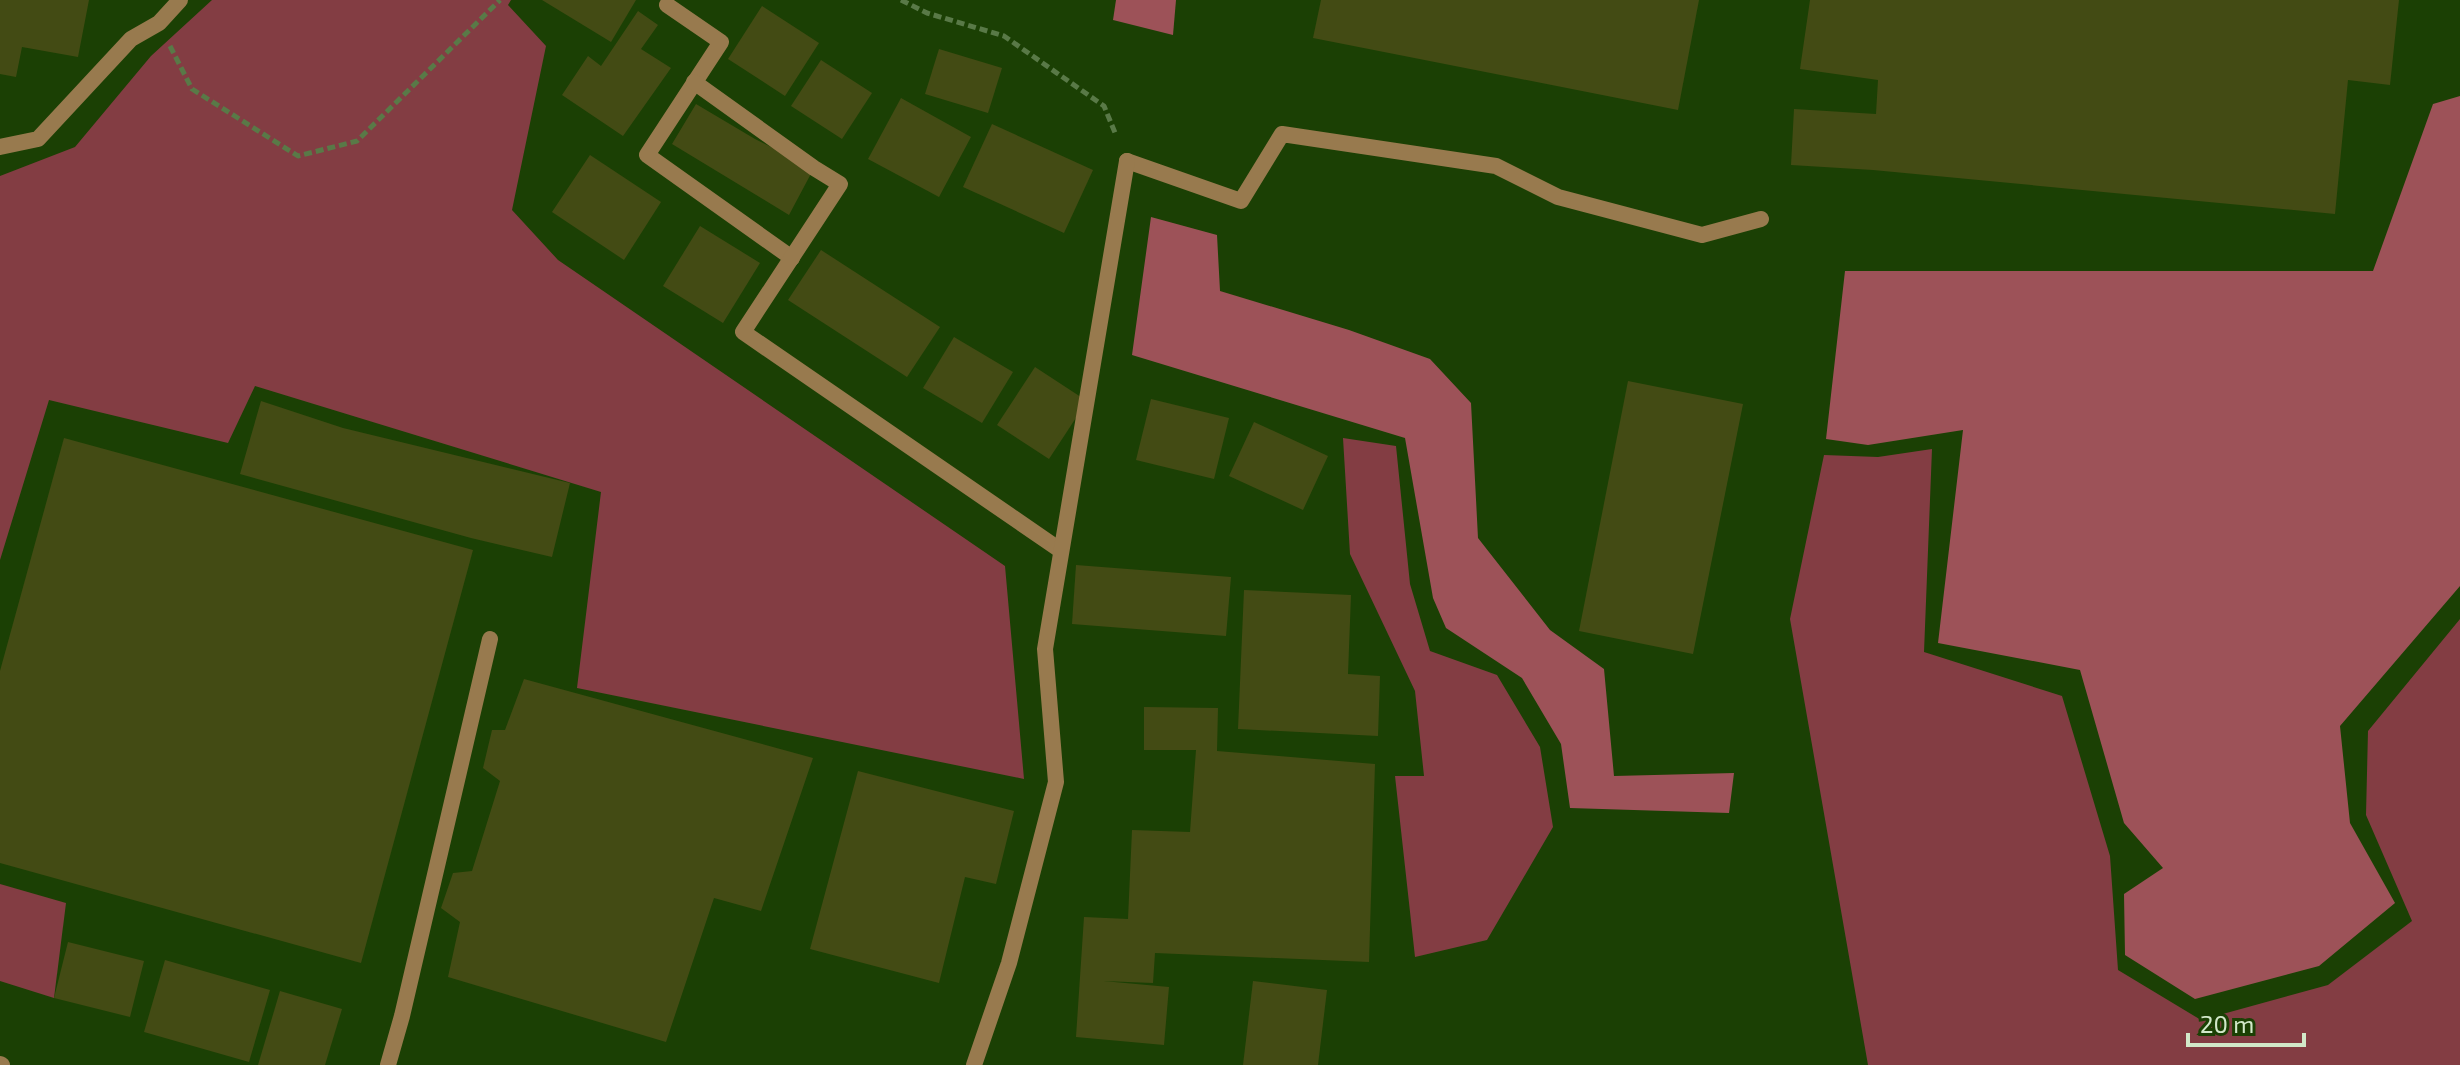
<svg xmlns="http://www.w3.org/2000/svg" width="2460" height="1065" font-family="'Exo 2',sans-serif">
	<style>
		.green { fill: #833d43 }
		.forest { fill: #9d5258 }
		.building { fill: #434b14 }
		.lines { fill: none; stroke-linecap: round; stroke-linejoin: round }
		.path { stroke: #597947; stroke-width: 5; stroke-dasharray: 8 4; stroke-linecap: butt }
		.service { stroke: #987a4e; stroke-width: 16 }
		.minor { stroke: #987a4e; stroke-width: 16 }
		.tertiary { stroke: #987a4e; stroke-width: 16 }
	</style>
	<rect width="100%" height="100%" fill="#1b4004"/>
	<g class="green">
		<path d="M212,0H511L508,5L546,46L512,210L558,260L1005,566L1024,779L577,688L601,492L255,386L228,443L49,400L0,560V176L75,147L151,56Z"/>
		<path d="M1343,438L1396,446L1410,584L1430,651L1497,675L1540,747L1553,827L1487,940L1415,957L1395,776H1424L1415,691L1350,554Z"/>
		<path d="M1932,449L1924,652L2062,696L2110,856L2118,970L2201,1020L2328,985L2412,921L2366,815L2368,731L2460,619V1065H1868L1790,619L1824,455L1878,457Z"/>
		<path d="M0,884L66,903L54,998L0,981Z"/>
	</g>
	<g class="forest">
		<path d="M1116,0H1176L1173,35L1113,20Z"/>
		<path d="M2460,96V586L2340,726L2350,823L2395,903L2319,966L2195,999L2125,955L2124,894L2163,868L2124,823L2080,670L1938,643L1963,430L1868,445L1826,439L1845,271H2373L2433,104Z"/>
		<path d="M1151,217L1217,235L1220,291L1349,330L1430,359L1471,403L1478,538L1550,630L1604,669L1614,776L1734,773L1729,813L1570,808L1561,744L1522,678L1446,628L1433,598L1405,438L1132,355Z"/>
	</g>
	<g class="building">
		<path d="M0,0H89L78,57L22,47L16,77L0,74Z"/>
		<path d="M542,0H636L611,42Z"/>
		<path d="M1321,0H1699L1678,110L1313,38Z"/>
		<path d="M1810,0H2399L2390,85L2348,80L2335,214L1873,170L1791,165L1794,109L1876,114L1878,80L1800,69Z"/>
		<path d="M762,6L819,43L785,96L728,59Z"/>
		<path d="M638,11L658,25L641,49L671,68L623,136L562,95L588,56L601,66Z"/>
		<path d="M939,49L1002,68L988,113L925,94Z"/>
		<path d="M821,60L872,93L842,139L791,106Z"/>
		<path d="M901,98L971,137L939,197L868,159Z"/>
		<path d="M696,104L755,139L814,168L789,215L672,144Z"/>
		<path d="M992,124L1093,170L1064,233L963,187Z"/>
		<path d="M590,155L661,202L624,260L552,212Z"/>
		<path d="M700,226L760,263L723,323L663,286Z"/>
		<path d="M821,250L940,327L907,377L788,300Z"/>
		<path d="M954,337L1013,372L982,423L923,388Z"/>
		<path d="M1035,367L1087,401L1049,459L997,425Z"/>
		<path d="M1628,381L1743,404L1693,654L1579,631Z"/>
		<path d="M1151,399L1229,418L1214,479L1136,460Z"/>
		<path d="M261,401L343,428L570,483L552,557L471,538L240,474Z"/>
		<path d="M1254,422L1328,456L1303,510L1229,476Z"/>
		<path d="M64,438L473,550L361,963L0,863V671Z"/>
		<path d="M1076,565L1231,577L1226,636L1072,624Z"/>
		<path d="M1244,590L1351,595L1348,674L1380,676L1378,736L1238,729Z"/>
		<path d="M524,679L813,758L761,911L714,898L666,1042L448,977L460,922L441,908L453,873L472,871L500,781L483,768L492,730H505Z"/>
		<path d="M1144,707L1218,708L1217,751L1375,764L1369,962L1155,953L1153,983L1103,981L1169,987L1164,1045L1076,1037L1084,917L1128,919L1132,830L1190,832L1196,750H1144Z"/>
		<path d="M858,771L1014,811L996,884L965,877L939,983L810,949Z"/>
		<path d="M68,942L144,961L130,1017L54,998Z"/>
		<path d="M165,960L270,990L249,1062L144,1032Z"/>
		<path d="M1253,981L1327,990L1318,1065H1243Z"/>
		<path d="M280,991L342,1009L325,1065H258Z"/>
	</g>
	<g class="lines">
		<g class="path">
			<path d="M901,0L927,13L1004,36L1104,106L1116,135"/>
			<path d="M170,46L192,89L298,156L357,141L500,0"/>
		</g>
		<g class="service">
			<path d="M1127,161L1241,201L1282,134L1496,166L1558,197L1702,235L1761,219"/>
			<path d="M388,1065L402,1016L490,639"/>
		</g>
		<g class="minor">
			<path d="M667,5L721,42L647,155L792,258"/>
			<path d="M694,82L814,168L840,184L743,332L1060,550"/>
			<path d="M0,147L38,139L131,39L159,23L180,0"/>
			<path d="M974,1065L1009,963L1056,782L1045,649L1127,161"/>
		</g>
		<path class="tertiary" d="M0,1064L2,1065"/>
	</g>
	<path d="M2188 1033v12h116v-12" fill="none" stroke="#d2e8c9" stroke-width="4"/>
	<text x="2200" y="1033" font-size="24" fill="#d2e8c9" stroke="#1b4004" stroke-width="6" paint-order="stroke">20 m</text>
</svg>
